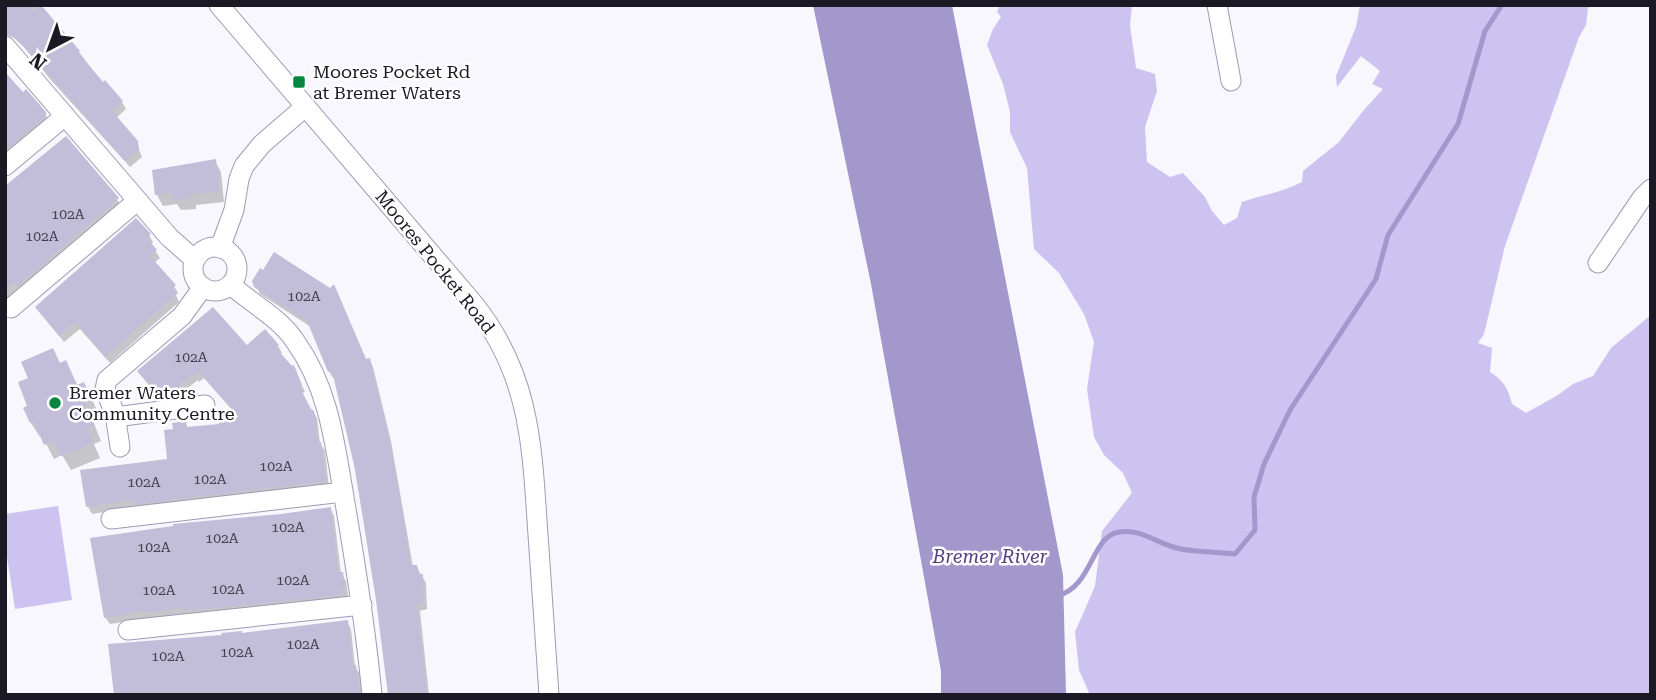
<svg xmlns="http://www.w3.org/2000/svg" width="1656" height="700" font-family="'Roboto Serif',serif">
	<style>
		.green { fill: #ccc3f1 }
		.water { fill: #a298cc }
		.shadow { fill: #0003 }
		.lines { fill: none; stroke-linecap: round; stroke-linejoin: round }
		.stream { stroke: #a298cc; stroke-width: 5 }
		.building { fill: #c2bdd8 }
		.minor-casing { stroke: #9f9ab4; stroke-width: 21 }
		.minor { stroke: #fff; stroke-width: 19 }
		.poi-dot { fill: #088640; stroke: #fff; stroke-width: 2.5 }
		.labels { text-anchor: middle; stroke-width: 5; stroke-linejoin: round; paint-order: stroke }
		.number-label { font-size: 14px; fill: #454250 }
		.poi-label { font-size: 18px; fill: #1b1923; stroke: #fff; text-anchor: start }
		.street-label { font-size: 18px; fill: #1b1923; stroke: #fff }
		.water-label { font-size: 19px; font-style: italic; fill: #524082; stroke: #fff }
	</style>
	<rect width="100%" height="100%" fill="#f8f7fd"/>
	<g class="green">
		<path d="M1000,5H1132L1130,25L1136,68L1155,74L1157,91L1145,127L1147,162L1170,177L1183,173L1205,197L1212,211L1224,225L1237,218L1242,202C1263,195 1283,192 1302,182L1303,171L1339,142L1363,111L1383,89L1372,84L1380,71L1361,56L1337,87L1336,76L1356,27L1360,5H1593L1588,8L1586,25L1579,37L1505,246L1484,334L1478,343L1492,348L1490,372C1503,380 1508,388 1512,404L1526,413L1558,395L1573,384L1593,376L1611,348L1651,315V695H1090L1079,670L1075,632L1095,586L1102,531L1132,493L1123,473L1104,455L1094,437L1087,389L1094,342L1084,314L1059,273L1034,249L1027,168L1010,132V112L1003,84L987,45L993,29L1001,17L997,12Z"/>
		<path d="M58,506L72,600L15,609L5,544V514Z"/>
	</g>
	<path class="water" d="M813,5H952L1063,575L1066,695H941V671L871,284Z"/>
	<g class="shadow">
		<path d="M5,5H39L79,52L103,85L122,102L126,109L116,118L136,142L142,157L130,167L50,79L23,46Z"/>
		<path d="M5,69L7,73L5,74L23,94L44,113L49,121L5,161Z"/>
		<path d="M66,138L122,206L5,304V187Z"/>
		<path d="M215,161L221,172L224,202L196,205V209L181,210L177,204L163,206L157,195L154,171Z"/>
		<path d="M149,235L153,242L151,245L160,258L154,263L174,286L178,293L176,295L179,302L110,363L80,329L64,342L37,308Z"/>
		<path d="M254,281L366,361L369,360L373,367L391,441L413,567L416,566L426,583L427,609L420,611L429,695H391L378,600L345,414L336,378H333L329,371L311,327L260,294Z"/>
		<path d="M278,346L282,353L280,355L297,375L305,392L302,393L310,411H313L317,418L320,443L325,451L329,488L137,507L92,514L88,507L169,461L175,431L185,423L188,429L221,425L240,419L204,378L199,382L198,380L166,405L144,378L246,348Z"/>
		<path d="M66,363L78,386L83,384L92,399L98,413L91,416L101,441L94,444L100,458L71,470L62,455L54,459L42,436L40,437L31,423L61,365Z"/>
		<path d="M330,508L334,516L341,574L346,581L348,595L343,602L152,619L151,618L110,624L105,617L281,516Z"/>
		<path d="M347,622L351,629L355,667L360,674L362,695H115L242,634Z"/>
	</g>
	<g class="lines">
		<path class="stream" d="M1057,596C1093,587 1091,536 1119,532C1142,528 1158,545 1181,549C1198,552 1217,552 1235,554L1255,530L1254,497L1264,464L1290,410L1376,279L1388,235L1458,124L1485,31L1502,5"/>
	</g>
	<g class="building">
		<path d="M5,5H29L34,11L41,5L80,51L78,52L103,82L105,80L123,101L112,111L138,141L139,149L125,161L24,47L14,38L5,34Z"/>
		<path d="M5,72L23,92L26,89L46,112V116L5,150Z"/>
		<path d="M66,136L119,198L17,286L13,282L5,289V186Z"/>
		<path d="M216,159L219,191L191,194V198L173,200L172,193L155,195L152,170Z"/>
		<path d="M136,218L151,234L147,238L157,250L150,256L176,285L172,288L177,293L105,357L75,322L59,336L35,307Z"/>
		<path d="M274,252L330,288L334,284L366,359L370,358L388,432L406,531L410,565H417L419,574H423L424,602L417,604L427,695H388L376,600L355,469L332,371L328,372L307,321L254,287L252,281L260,268L263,270Z"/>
		<path d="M213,307L247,345L265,329L279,345L276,348L292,366L294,365L302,385L299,386L311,409L314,411L318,442H321L326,481L136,504L132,500L86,507L80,470L167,459L164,430L173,429L172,423L186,421L187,427L219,424L218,419L239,417L199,372L194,376L193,374L161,399L137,371Z"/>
		<path d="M53,348L60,363L66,360L77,385L84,382L91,398L84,401L94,425L87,428L93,443L61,456L54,441L44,445L34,422L30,423L23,408L27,406L18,382L28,378L21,362Z"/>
		<path d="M331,507L338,572H343L345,587L339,595L216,608L183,610V608L146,613V611L104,618L90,538L173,526V524L281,514Z"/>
		<path d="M348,620L352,665H356L360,695H114L108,644L222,635L221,633L242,631V633Z"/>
	</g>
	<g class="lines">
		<defs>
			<g id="minor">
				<path d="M219,5L473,303C531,375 532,447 538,535C542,588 545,641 549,695"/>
				<path d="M1217,5L1231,81"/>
				<path d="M5,46L169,237L195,260"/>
				<path d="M5,166L65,116"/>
				<circle cx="215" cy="269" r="22"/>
				<path d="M220,248L234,210L239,179L244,166L262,144L305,107"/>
				<path d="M1598,263L1642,198L1651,189"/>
				<path d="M231,285C252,304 279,317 295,341C330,390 335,446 345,503C356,567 366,631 372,695"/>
				<path d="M11,308L137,201"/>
				<path d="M116,417L205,405"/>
				<path d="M120,447L115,414L105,389L107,380L182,316L203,287"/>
				<path d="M111,519L343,492"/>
				<path d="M128,630L362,605"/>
			</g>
		</defs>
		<use href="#minor" class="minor-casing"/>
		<use href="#minor" class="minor"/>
	</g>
	<g class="poi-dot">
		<rect x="292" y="75" width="14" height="14" rx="3.5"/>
		<circle cx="55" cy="403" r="7"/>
	</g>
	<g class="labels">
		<g class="number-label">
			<text x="68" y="219">102A</text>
			<text x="42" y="241">102A</text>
			<text x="304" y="301">102A</text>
			<text x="191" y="362">102A</text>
			<text x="276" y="471">102A</text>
			<text x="210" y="484">102A</text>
			<text x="144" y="487">102A</text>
			<text x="288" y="532">102A</text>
			<text x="222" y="543">102A</text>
			<text x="154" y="552">102A</text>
			<text x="293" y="585">102A</text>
			<text x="228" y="594">102A</text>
			<text x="159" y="595">102A</text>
			<text x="303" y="649">102A</text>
			<text x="237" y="657">102A</text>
			<text x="168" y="661">102A</text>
		</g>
		<g class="poi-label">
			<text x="313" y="78">Moores Pocket Rd<tspan x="313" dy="21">at Bremer Waters</tspan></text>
			<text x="69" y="399">Bremer Waters<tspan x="69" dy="21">Community Centre</tspan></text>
		</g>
		<g class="street-label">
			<text transform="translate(435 262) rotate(51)" y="6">Moores Pocket Road</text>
		</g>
		<g class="water-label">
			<text x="990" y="563">Bremer River</text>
		</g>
	</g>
	<rect width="1656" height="700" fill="none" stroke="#1b1923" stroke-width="14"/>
	<g transform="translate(49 49) rotate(221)" stroke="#ffffff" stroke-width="5" paint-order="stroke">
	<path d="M0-5L12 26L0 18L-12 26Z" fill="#1b1923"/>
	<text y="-10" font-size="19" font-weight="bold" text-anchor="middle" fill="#1b1923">N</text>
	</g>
</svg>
